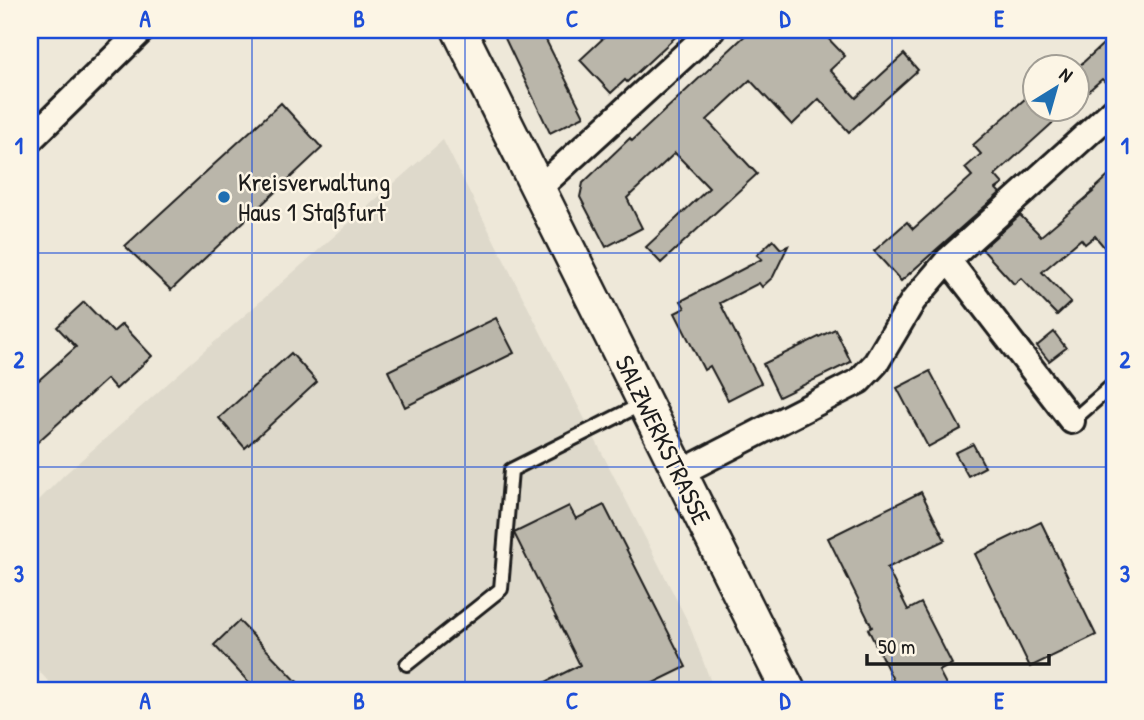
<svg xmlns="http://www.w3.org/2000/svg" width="1144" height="720" font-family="'Patrick Hand',sans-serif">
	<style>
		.built { fill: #ded9cb }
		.building { fill: #bab6aa; stroke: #1c1c1c; stroke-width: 2 }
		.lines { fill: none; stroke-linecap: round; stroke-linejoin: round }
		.service-casing { stroke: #1c1c1c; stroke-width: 18 }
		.minor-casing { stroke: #1c1c1c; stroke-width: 30 }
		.secondary-casing { stroke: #1c1c1c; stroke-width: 38 }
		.service { stroke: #fcf5e5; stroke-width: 12 }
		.minor { stroke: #fcf5e5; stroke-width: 24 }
		.secondary { stroke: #fcf5e5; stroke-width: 33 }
		.grid { fill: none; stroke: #1d4ed8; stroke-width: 2; stroke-opacity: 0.55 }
		.poi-dot { fill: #1f6fb2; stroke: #fcf5e5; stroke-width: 2.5 }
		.labels { text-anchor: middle; stroke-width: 5; stroke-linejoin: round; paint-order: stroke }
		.poi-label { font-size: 26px; fill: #1c1c1c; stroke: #fcf5e5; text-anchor: start }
		.street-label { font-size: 26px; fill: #1c1c1c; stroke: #fcf5e5 }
		.neatline { fill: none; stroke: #1d4ed8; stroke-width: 2.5 }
		.grid-label { font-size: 23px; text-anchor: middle; font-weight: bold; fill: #1d4ed8 }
	</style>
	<rect width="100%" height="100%" fill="#eee8d9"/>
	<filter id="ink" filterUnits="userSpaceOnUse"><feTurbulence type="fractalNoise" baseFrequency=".0143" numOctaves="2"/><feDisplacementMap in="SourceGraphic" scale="14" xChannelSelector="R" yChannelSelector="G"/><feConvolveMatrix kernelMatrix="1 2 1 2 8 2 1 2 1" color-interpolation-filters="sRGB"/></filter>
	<g filter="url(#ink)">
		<path class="built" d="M443,140L689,624L714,690H56L30,661V509L63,476Z"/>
		<g class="building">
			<path d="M501,30H541L584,116L550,133Z"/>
			<path d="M612,30H683L627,82L625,80L611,93L580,60Z"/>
			<path d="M751,30H820L845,56L830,70L856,98L904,54L918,70L849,132L819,99L792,125L750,80L707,120L757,174L661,263L646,247L709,188L675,153L627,198L642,228L606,247L580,197L583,183L630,138L632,141Z"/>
			<path d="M1114,34V91L1102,79L1077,101V68Z"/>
			<path d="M1035,90V108H1069L995,175L1003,184L996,189L1000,193L901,281L874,251L907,222L913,229L972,176L965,168L981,154L973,145Z"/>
			<path d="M281,103L322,148L171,290L125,246Z"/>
			<path d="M1114,171V259L1095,236L1085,244L1081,239L1042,272L1071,302L1057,315L1021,278L1014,284L982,249L1020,215L1041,236L1093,192L1092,191Z"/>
			<path d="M773,240L781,249L788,246L773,277L762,287L759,283L720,303L761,383L728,400L710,366L704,370L675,313L685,308L681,301L762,259L757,255Z"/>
			<path d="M84,302L113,332L122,324L152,356L116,389L107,379L30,449V388L76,347L57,327Z"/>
			<path d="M496,318L514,353L405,407L388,371Z"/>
			<path d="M835,329L851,362L779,397L763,364Z"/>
			<path d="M1054,332L1066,348L1049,361L1037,346Z"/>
			<path d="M291,353L317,382L245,448L219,418Z"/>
			<path d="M930,371L961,429L928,447L897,388Z"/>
			<path d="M973,444L985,467L968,476L955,453Z"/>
			<path d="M921,492L945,540L887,568L908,610L921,603L952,664L939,671L949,690H898L868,629L872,627L828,538Z"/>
			<path d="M604,505L686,667L639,690H530L580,665L514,533L569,506L576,519Z"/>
			<path d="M1041,522L1096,635L1030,667L975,554Z"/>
			<path d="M239,621L305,690H256L214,645Z"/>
		</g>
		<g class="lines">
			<defs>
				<g id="service">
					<path d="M1072,421L1114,384"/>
					<path d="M407,664L501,589L511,470L642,404"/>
				</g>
				<g id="minor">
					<path d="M30,140L142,30"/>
					<path d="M538,189L712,30"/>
					<path d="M948,260L1072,421"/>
					<path d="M678,474L859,381L876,363L913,301L948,260L1114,110"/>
				</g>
				<path id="secondary" d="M459,30L788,690"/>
			</defs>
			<use href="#service" class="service-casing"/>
			<use href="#minor" class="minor-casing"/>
			<use href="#secondary" class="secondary-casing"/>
			<use href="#service" class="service"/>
			<use href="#minor" class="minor"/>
			<use href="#secondary" class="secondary"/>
		</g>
	</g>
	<path class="grid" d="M252,30V690M465,30V690M679,30V690M892,30V690M30,253H1114M30,467H1114"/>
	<circle class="poi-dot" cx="224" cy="197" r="7"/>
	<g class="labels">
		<g class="poi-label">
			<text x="238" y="191">Kreisverwaltung<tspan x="238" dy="30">Haus 1 Staßfurt</tspan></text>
		</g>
		<g class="street-label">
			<text transform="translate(663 440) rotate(64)" y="9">SALZWERKSTRASSE</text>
		</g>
	</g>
	<rect width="1144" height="720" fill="none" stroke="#fcf5e5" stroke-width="77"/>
	<g transform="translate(1056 88) rotate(37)"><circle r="33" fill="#fcf5e5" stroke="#a29e95" stroke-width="2"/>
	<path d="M0-5L12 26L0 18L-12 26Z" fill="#1f6fb2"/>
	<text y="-10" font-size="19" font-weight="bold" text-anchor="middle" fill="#1c1c1c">N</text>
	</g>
	<path d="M867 654v10h182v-10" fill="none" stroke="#1c1c1c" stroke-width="3.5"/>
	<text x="878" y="654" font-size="21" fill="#1c1c1c" stroke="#fcf5e5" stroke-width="5" paint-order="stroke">50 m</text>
	<rect x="38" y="38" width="1068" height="644" class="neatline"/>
	<g class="grid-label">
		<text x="145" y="27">A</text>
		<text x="359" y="27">B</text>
		<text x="572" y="27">C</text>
		<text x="785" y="27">D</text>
		<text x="999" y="27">E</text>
		<text x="19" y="154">1</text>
		<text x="1125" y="154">1</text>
		<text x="19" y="368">2</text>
		<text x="1125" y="368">2</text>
		<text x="19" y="582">3</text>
		<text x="1125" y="582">3</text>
		<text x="145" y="709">A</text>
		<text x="359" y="709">B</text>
		<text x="572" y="709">C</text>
		<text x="785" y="709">D</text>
		<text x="999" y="709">E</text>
	</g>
</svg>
